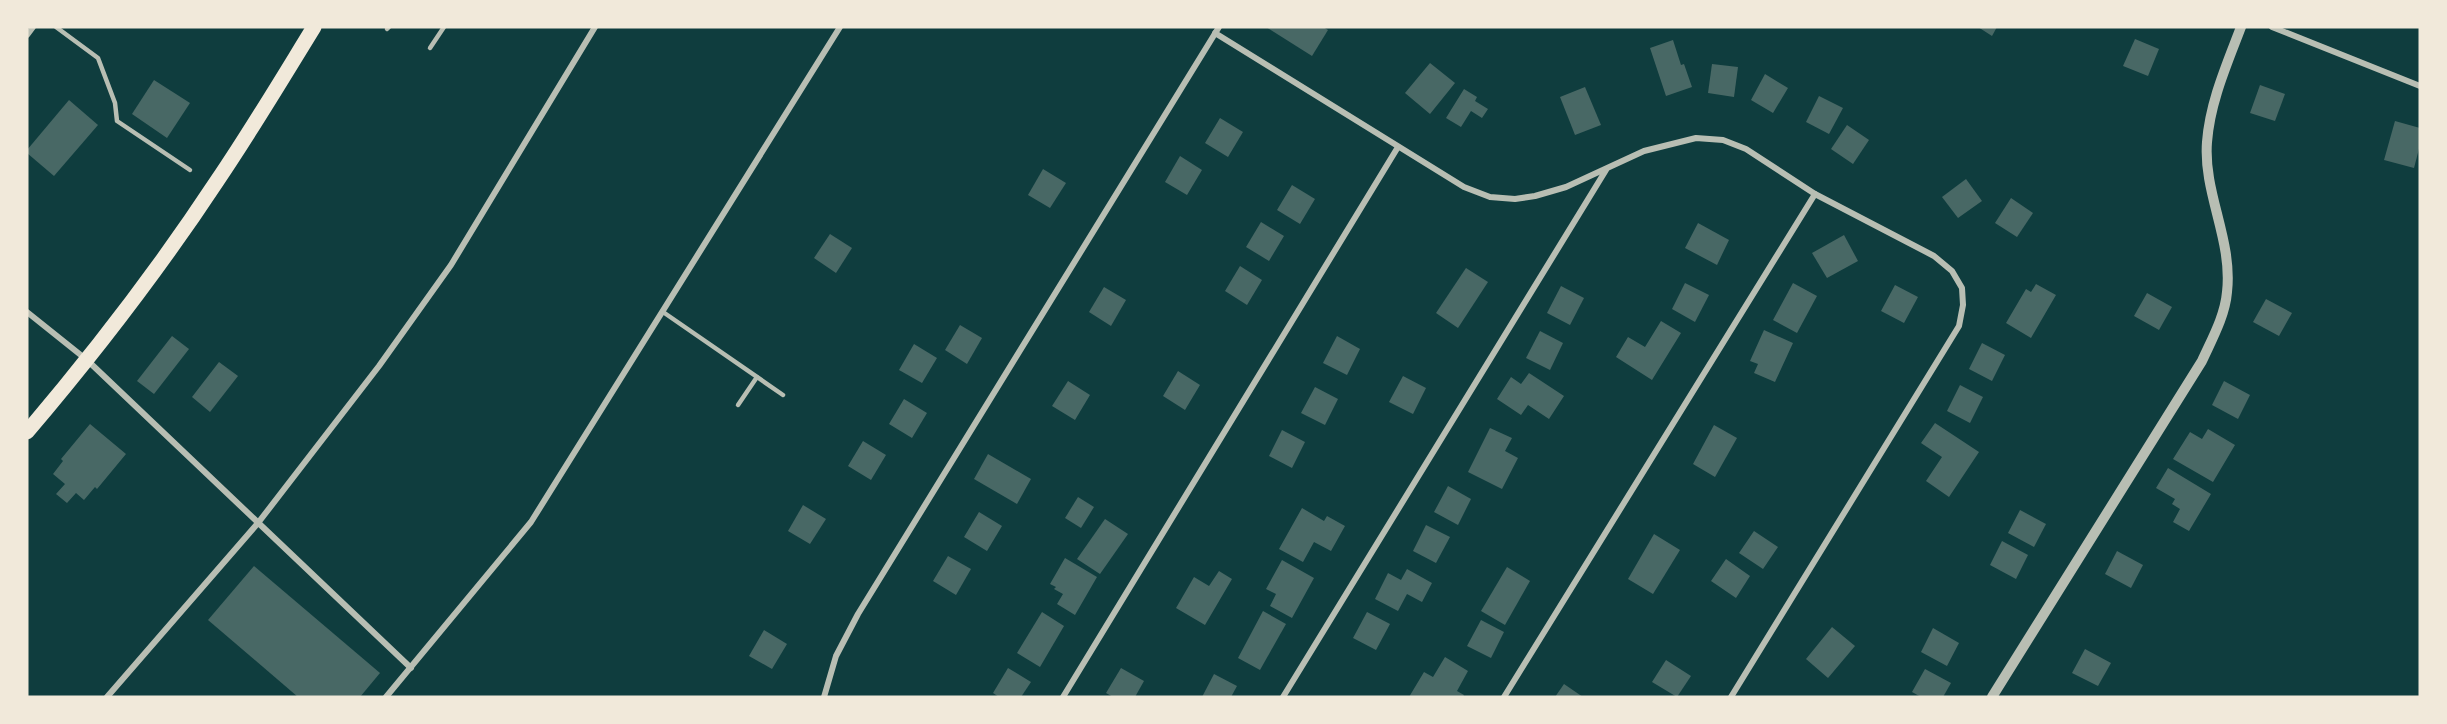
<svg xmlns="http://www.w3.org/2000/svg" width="2447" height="724" font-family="Raleway,sans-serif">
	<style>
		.building { fill: #486865 }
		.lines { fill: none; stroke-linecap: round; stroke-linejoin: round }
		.service { stroke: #b8beb3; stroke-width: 4.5 }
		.minor { stroke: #b8beb3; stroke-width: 6 }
		.tertiary { stroke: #b8beb3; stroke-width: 10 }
		.primary { stroke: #f1e9da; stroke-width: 15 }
	</style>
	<rect width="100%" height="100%" fill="#0f3d3e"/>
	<g class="building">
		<path d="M1266,27H1323L1328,30L1312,56Z"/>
		<path d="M1978,27H1997L1992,36Z"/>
		<path d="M2135,39L2159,49L2148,76L2123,66Z"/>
		<path d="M1673,40L1681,65L1684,64L1692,87L1666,96L1650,48Z"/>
		<path d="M1430,63L1455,83L1430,114L1405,93Z"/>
		<path d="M1712,64L1738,67L1734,97L1708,93Z"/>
		<path d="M1765,74L1788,88L1773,113L1751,100Z"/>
		<path d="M154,80L190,103L167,138L132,114Z"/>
		<path d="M2260,85L2285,94L2275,121L2250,113Z"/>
		<path d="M1585,87L1601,125L1575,135L1560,97Z"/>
		<path d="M1464,89L1477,97L1475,101L1488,109L1482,118L1471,111L1461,127L1446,118Z"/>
		<path d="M1819,96L1843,108L1829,134L1806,122Z"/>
		<path d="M69,100L98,125L54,176L27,153V150Z"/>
		<path d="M1220,118L1243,132L1228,157L1205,143Z"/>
		<path d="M2395,121L2420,128V145L2414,168L2384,160Z"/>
		<path d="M1847,125L1869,140L1853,164L1831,149Z"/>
		<path d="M1180,156L1202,170L1187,195L1165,182Z"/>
		<path d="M1043,169L1066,183L1050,208L1028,195Z"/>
		<path d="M1966,179L1982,201L1958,218L1942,197Z"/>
		<path d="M1292,185L1315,199L1300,224L1277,210Z"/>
		<path d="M2011,198L2033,213L2017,237L1995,223Z"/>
		<path d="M1261,222L1284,236L1269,261L1246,247Z"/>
		<path d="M1698,223L1729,240L1717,265L1685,248Z"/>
		<path d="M830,234L852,248L836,273L814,258Z"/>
		<path d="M1844,235L1858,261L1827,278L1812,253Z"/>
		<path d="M1240,266L1262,280L1247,305L1225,291Z"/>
		<path d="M1466,268L1488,282L1458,328L1436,313Z"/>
		<path d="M1685,283L1709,295L1695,322L1672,309Z"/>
		<path d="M1793,283L1817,296L1797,333L1773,320Z"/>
		<path d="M2036,284L2056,295L2031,338L2006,323L2026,289L2031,292Z"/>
		<path d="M1895,285L1918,297L1904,323L1881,311Z"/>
		<path d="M1561,286L1584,298L1570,325L1547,313Z"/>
		<path d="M1104,287L1126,300L1111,326L1089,312Z"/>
		<path d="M2147,293L2172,307L2159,330L2134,316Z"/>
		<path d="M2266,299L2292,313L2279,336L2253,322Z"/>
		<path d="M1661,321L1681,333L1652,380L1616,357L1628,337L1645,347Z"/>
		<path d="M960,325L982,338L967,364L945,350Z"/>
		<path d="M1764,330L1793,343L1775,382L1754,373L1758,364L1750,361Z"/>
		<path d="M1540,331L1563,343L1550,370L1526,358Z"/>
		<path d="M172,336L189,349L154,394L137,381Z"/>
		<path d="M1337,336L1360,349L1347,375L1323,363Z"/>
		<path d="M1982,343L2005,355L1992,381L1969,369Z"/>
		<path d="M914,344L937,358L922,383L899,370Z"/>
		<path d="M219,362L238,376L210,412L192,397Z"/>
		<path d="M1178,371L1200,385L1185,410L1163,396Z"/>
		<path d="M1529,373L1564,396L1549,419L1528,405L1521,415L1497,399L1511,377L1521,384Z"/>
		<path d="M1403,376L1426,388L1413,414L1389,402Z"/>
		<path d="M1068,381L1090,395L1075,420L1052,406Z"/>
		<path d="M2224,381L2250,395L2238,419L2212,405Z"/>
		<path d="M1960,385L1983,397L1970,423L1947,411Z"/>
		<path d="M1315,387L1338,399L1325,425L1301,413Z"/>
		<path d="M904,399L927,413L912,438L889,424Z"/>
		<path d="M1935,423L1979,452L1949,497L1926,481L1942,457L1921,443Z"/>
		<path d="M90,424L126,454L97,489L95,487L84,500L76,493L67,503L56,494L65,484L53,474L63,461L61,459Z"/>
		<path d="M1714,425L1737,438L1715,477L1693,464Z"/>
		<path d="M1490,428L1512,438L1505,451L1518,458L1502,489L1468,472Z"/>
		<path d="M2208,429L2235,445L2213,482L2173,459L2190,432L2202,439Z"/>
		<path d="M1282,430L1305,442L1292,468L1269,456Z"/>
		<path d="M863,441L886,455L871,480L848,466Z"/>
		<path d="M988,454L1031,479L1017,504L974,479Z"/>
		<path d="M2168,468L2211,494L2189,531L2173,522L2180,509L2172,504L2175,499L2156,488Z"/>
		<path d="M1448,486L1471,499L1458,525L1434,512Z"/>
		<path d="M1078,497L1094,507L1081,528L1065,518Z"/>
		<path d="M803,505L826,519L810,544L788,531Z"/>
		<path d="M1302,508L1324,521L1327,516L1345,526L1331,551L1314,542L1303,562L1279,549Z"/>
		<path d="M2020,510L2046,524L2034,547L2008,533Z"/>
		<path d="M979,512L1002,526L987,551L964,537Z"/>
		<path d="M1105,519L1128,534L1100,574L1077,559Z"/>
		<path d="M1426,525L1450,537L1436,563L1413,551Z"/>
		<path d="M1754,531L1778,547L1763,569L1739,553Z"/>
		<path d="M1654,534L1680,550L1653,594L1628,579Z"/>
		<path d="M2002,541L2028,555L2016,579L1990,565Z"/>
		<path d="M2117,551L2143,565L2131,588L2105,574Z"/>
		<path d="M948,556L971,569L956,595L933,581Z"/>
		<path d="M1065,558L1097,577L1075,615L1057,604L1063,594L1054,589L1056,587L1050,584Z"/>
		<path d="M1726,559L1750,576L1736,598L1711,581Z"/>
		<path d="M1282,560L1314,578L1292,618L1270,606L1276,594L1266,589Z"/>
		<path d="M254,566L380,673L360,697H298L208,620Z"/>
		<path d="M1507,567L1530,581L1505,625L1481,611Z"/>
		<path d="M1407,569L1432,583L1422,602L1407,594L1398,611L1375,599L1388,573L1401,580Z"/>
		<path d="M1219,571L1232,579L1205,625L1176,608L1194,577L1209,586Z"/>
		<path d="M1263,611L1286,624L1260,670L1238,658Z"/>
		<path d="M1042,612L1064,626L1040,667L1017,653Z"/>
		<path d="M1367,612L1390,624L1376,650L1353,638Z"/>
		<path d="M1481,620L1504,632L1491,658L1467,646Z"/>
		<path d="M1832,627L1855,646L1828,678L1806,659Z"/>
		<path d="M1933,628L1959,643L1947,666L1921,652Z"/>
		<path d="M764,630L787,644L772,669L749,656Z"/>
		<path d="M2085,649L2111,663L2098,686L2072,673Z"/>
		<path d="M1445,657L1468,671L1457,691L1464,695L1463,697H1409L1424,672L1433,677Z"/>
		<path d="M1666,660L1691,676L1677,697L1652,682Z"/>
		<path d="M1008,668L1031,682L1021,697H999L993,693Z"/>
		<path d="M1121,668L1144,681L1135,697H1113L1106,693Z"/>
		<path d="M1925,669L1951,683L1943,697H1921L1912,692Z"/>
		<path d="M1214,674L1237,686L1231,697H1202Z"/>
		<path d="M1564,684L1583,697H1555Z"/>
	</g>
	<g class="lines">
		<g class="service">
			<path d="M56,27L98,58L115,103L117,121L190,170"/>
			<path d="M387,29L389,27"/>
			<path d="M430,48L444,27"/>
			<path d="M663,312L783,395"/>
			<path d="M738,405L757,377"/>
		</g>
		<g class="minor">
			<path d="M2272,27L2420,86"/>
			<path d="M1215,33L1464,187L1490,197L1515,199L1535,196L1566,187L1644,151L1696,138L1723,140L1746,149L1815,194L1934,256L1952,271L1962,288L1963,305L1959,326L1731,697"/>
			<path d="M27,35L33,27"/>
			<path d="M27,312L87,360L411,668"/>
			<path d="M107,697L258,523L379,366L451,265L595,27"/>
			<path d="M386,697L531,522L840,27"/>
			<path d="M824,697L836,656L858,614L1219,27"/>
			<path d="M1063,697L1398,147"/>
			<path d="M1283,697L1606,170"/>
			<path d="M1504,697L1815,194"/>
		</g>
		<path class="tertiary" d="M1992,697L2202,361C2212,339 2225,316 2227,292C2233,240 2203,193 2207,142C2210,102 2227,64 2241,27"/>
		<path class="primary" d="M27,432C95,352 159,269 217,181C251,131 282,79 314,27"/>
	</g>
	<rect width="2447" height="724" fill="none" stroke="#f1e9da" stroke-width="57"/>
</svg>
